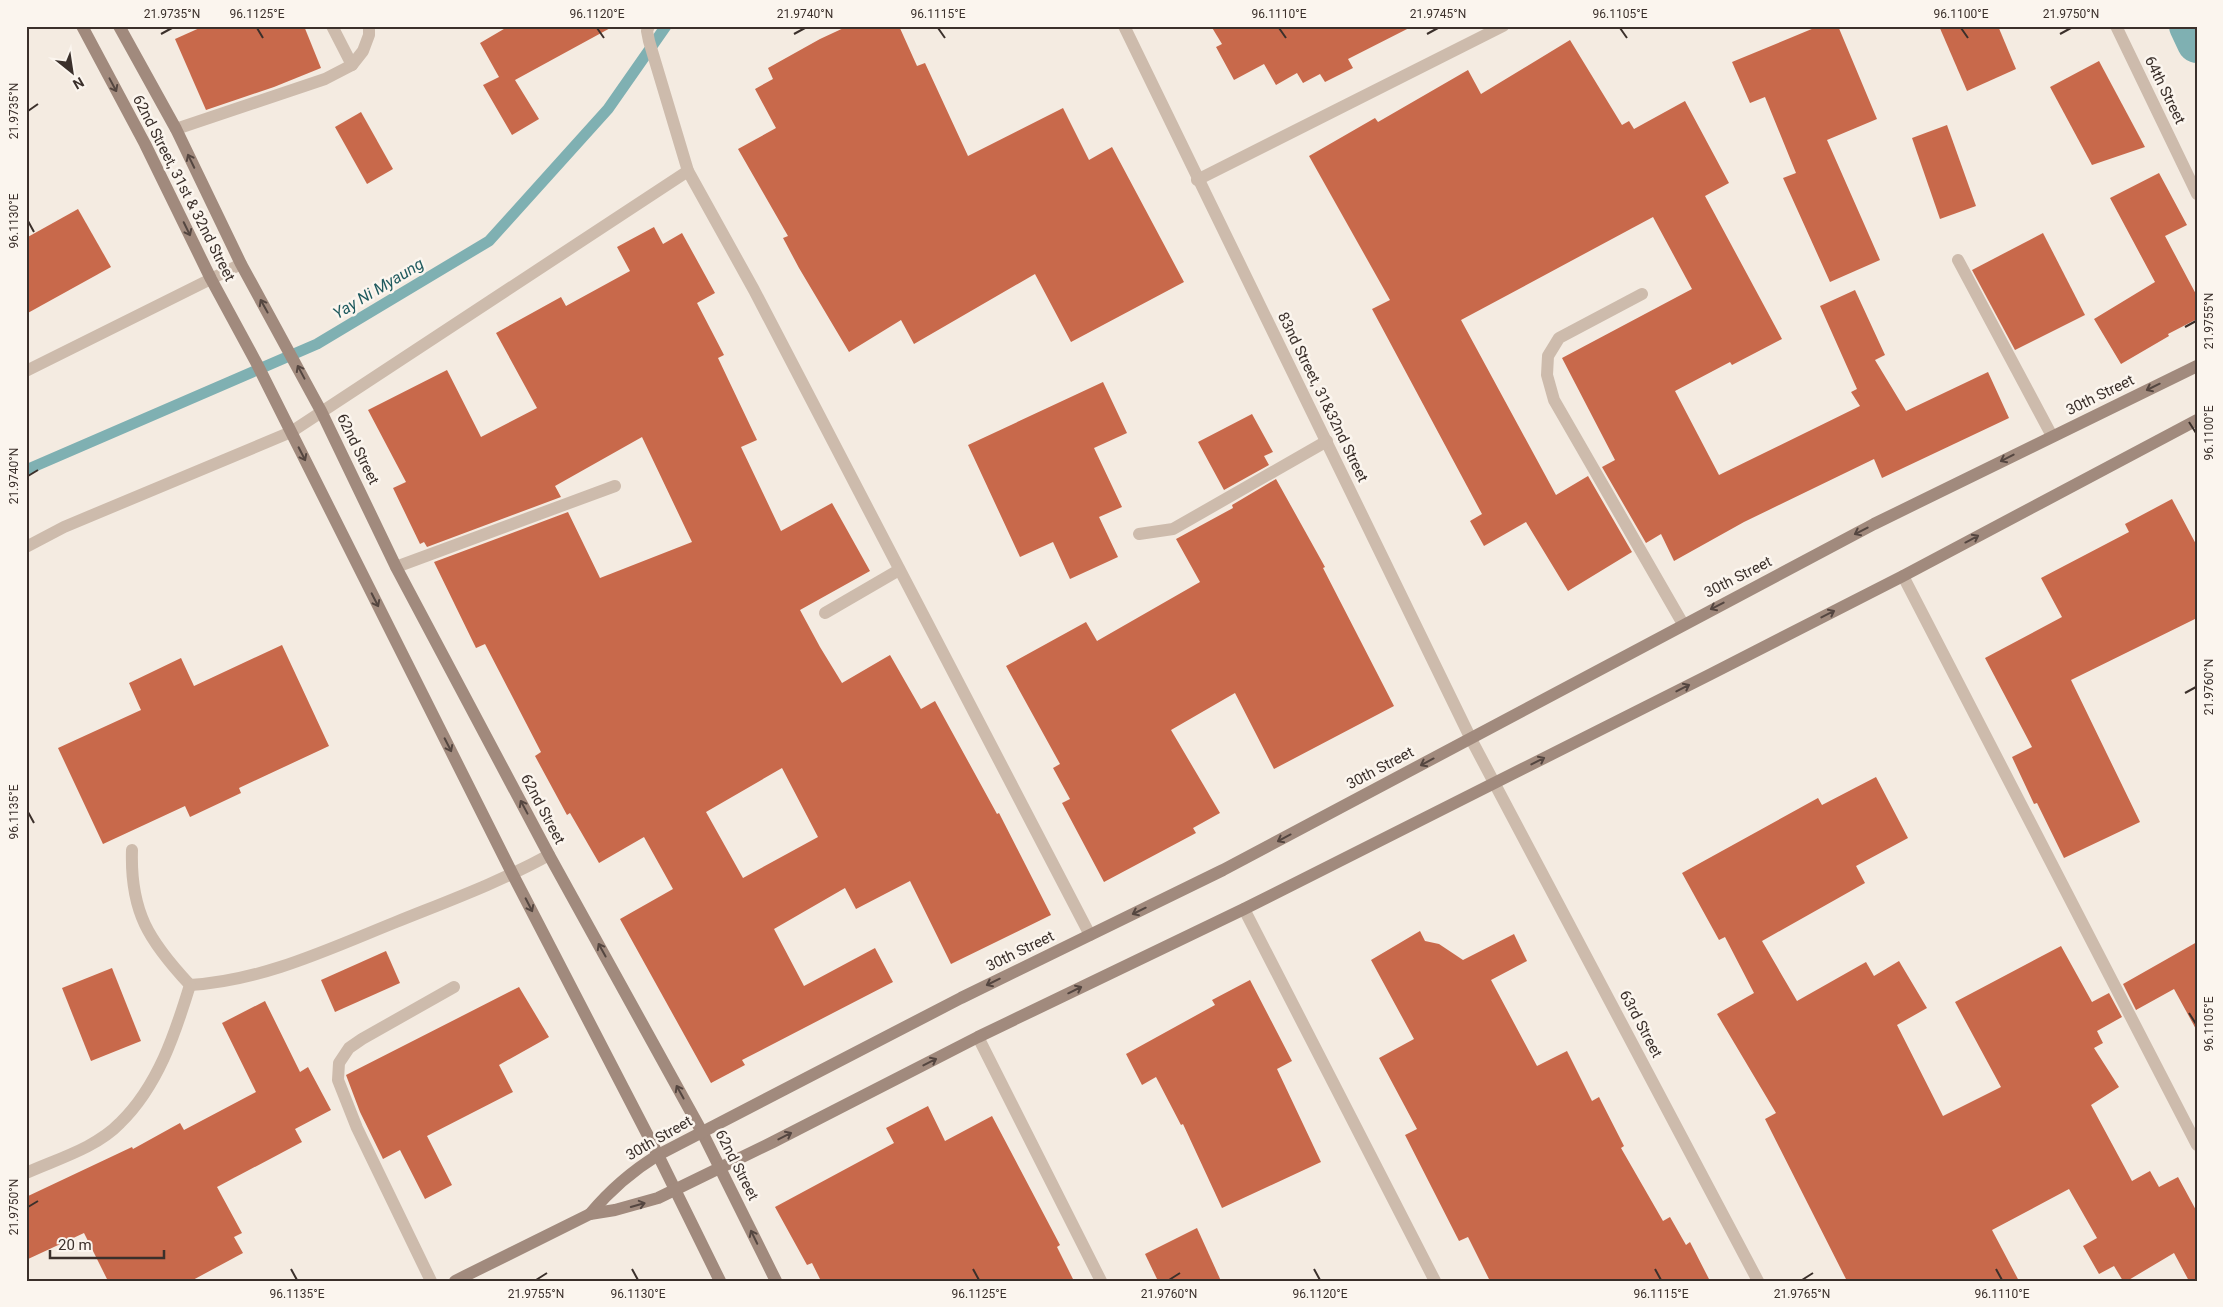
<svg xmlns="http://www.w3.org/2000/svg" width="2223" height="1307" font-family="Roboto,sans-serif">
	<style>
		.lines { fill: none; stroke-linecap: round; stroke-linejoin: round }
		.stream { stroke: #7fb0b2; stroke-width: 11 }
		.canal { stroke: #7fb0b2; stroke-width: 40 }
		.building { fill: #c8694b; fill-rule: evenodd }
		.service { stroke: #cdbbac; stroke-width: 12 }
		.minor { stroke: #cdbbac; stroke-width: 12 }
		.secondary { stroke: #a18a7d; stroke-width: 12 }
		.oneway { stroke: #544640 }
		.ticks { fill: none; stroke: #3b302b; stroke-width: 2 }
		.labels { text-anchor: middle; stroke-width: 5; stroke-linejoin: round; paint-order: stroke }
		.street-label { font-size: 15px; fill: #3b302b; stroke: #fbf5ee }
		.water-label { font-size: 16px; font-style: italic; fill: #1f5a5e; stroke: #fbf5ee }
		.neatline { fill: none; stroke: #3b302b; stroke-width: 2 }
		.ticks-label { font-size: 12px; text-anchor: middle; fill: #3b302b }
	</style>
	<rect width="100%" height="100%" fill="#f4ebe1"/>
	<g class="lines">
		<path class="stream" d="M26,470L317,344L489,241L608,109L666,26"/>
		<path class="canal" d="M2189,26L2197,43"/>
	</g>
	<g class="building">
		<path d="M204,26H304L321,68L274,87L206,110L175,39Z"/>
		<path d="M509,26H614L515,80L539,119L512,135L483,85L499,77L480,43Z"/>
		<path d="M848,26H899L917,66L925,63L968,156L1063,108L1089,160L1112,147L1184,282L1071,342L1035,274L914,344L901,320L849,352L799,268L783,238L788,236L738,149L776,128L755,89L773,79L768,68L820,39Z"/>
		<path d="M1211,26H1413L1348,59L1353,68L1325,82L1320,74L1303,83L1297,73L1276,85L1264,64L1234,80L1216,47L1222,44Z"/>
		<path d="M1819,26H1838L1877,119L1827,140L1880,260L1830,282L1783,178L1796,173L1765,97L1750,103L1732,62Z"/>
		<path d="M1939,26H1998L2016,69L1967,91Z"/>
		<path d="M1570,40L1622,125L1629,121L1634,129L1685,101L1729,183L1705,196L1782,339L1732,365L1730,362L1675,391L1719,475L1860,406L1851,392L1857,389L1820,306L1855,290L1885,355L1875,360L1906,411L1988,372L2009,418L1882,478L1874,459L1744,522L1674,561L1661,534L1646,543L1602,467L1615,460L1562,358L1692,289L1653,217L1461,320L1556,495L1588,476L1632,552L1568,591L1526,522L1484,546L1470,521L1482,514L1372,309L1390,300L1309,156L1375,118L1378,122L1468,70L1481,94Z"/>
		<path d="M2099,61L2145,147L2092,165L2050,87Z"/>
		<path d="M361,112L393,169L367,184L335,127Z"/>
		<path d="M1947,125L1976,206L1940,219L1912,138Z"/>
		<path d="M2159,173L2187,225L2165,236L2197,296V319L2168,334L2169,336L2121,364L2094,319L2155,282L2110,198Z"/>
		<path d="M78,209L111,267L26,314V238Z"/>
		<path d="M654,227L663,244L682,233L715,293L697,303L724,355L718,358L757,440L741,447L781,531L832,503L870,571L800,610L820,647L842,683L890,655L921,709L935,701L997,814L999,813L1051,915L951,964L910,881L856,909L845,888L774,929L804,986L875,948L893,982L742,1060L745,1065L711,1083L620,919L673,889L644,837L599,863L570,813L567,815L535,756L541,752L485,644L476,648L434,562L568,512L600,578L692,542L642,437L555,486L561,497L427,547L424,542L420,544L393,488L406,482L368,410L447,370L481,437L537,408L496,333L561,297L566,306L630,271L617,247ZM782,768L818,837L743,878L706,812Z"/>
		<path d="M2043,233L2085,315L2015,350L1972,270Z"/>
		<path d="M1103,382L1127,433L1094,448L1122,507L1099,517L1118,557L1070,579L1053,542L1020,557L968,445Z"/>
		<path d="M1252,414L1273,452L1264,456L1269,465L1224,490L1198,442Z"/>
		<path d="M1276,479L1325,567L1323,568L1394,706L1274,769L1235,693L1171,730L1220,813L1193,828L1196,833L1104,882L1062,803L1070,799L1053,768L1060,764L1006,666L1086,622L1097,641L1200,582L1176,539L1233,508L1232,505Z"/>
		<path d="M2172,499L2197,546V618L2071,680L2140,822L2064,858L2037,803L2034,804L2012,757L2032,747L1985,658L2062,617L2041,578L2129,532L2125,524Z"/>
		<path d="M282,645L329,746L239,788L241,793L190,817L185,806L103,844L58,748L141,710L129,683L181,658L194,686Z"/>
		<path d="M1876,777L1908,838L1856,866L1865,883L1762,941L1797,1001L1866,962L1874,976L1899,961L1927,1008L1897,1025L1943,1116L2001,1087L1955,1002L2061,946L2092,1002L2109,993L2122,1017L2097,1031L2103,1043L2094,1048L2119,1087L2091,1105L2132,1181L2150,1171L2159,1187L2178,1177L2197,1212V1281H2189L2174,1253L2127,1281H2123L2114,1266L2099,1274L2083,1246L2097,1238L2069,1189L1992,1230L2019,1281H1847L1765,1119L1776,1113L1717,1014L1754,993L1725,937L1719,940L1682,873L1818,798L1822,805Z"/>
		<path d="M1420,931L1425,941L1439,944L1463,960L1514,934L1527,961L1491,980L1537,1066L1567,1051L1592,1101L1599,1097L1624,1146L1621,1148L1663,1221L1670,1217L1686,1245L1690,1242L1710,1281H1490L1468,1237L1459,1241L1405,1135L1417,1129L1379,1058L1414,1039L1371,960Z"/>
		<path d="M2197,942V1031L2174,989L2136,1010L2123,984Z"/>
		<path d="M386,951L400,983L335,1012L321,980Z"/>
		<path d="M112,968L141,1041L91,1061L62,988Z"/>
		<path d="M1250,980L1292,1061L1277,1069L1321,1162L1222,1208L1183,1124L1181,1125L1156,1077L1142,1085L1126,1054L1215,1005L1212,1000Z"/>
		<path d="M519,987L549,1037L499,1065L513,1092L427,1136L452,1185L425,1199L400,1150L383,1159L360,1112L346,1075Z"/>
		<path d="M265,1001L300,1072L308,1067L331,1110L295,1129L302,1142L217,1187L242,1233L234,1237L243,1253L191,1281H108L84,1233L26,1260V1197L132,1147L133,1149L180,1123L184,1130L256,1092L222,1023Z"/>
		<path d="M928,1106L945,1141L992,1116L1060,1245L1057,1247L1074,1281H821L812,1263L807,1265L775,1207L894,1143L886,1128Z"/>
		<path d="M1197,1228L1221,1281H1158L1145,1254Z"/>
	</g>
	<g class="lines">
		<g class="service">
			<path d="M1958,260L2052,436"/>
			<path d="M1642,294L1559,338L1548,356L1547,375L1554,400L1683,624"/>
			<path d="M431,1281L357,1128L338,1080L339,1063L349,1048L362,1039L454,987"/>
		</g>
		<g class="minor">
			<path d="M332,26L352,65"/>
			<path d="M649,26L647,31L649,41L688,171L754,290L1090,935"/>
			<path d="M1124,26L1471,739L1758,1281"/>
			<path d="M2116,26L2197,194"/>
			<path d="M176,129L325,79L352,65L363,51L369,35V26"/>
			<path d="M1197,180L1503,26"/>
			<path d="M26,371L241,264"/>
			<path d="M1139,534L1173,529L1327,441"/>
			<path d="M26,547L64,527L291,432L688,171"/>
			<path d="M396,567L615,486"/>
			<path d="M1903,576L2197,1145"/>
			<path d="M825,613L899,570"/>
			<path d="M132,850C130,912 149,941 190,985C262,981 329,949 396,922C448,901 500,882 549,855"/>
			<path d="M1244,909L1435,1281"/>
			<path d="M978,1037L1101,1281"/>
			<path d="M26,1173C57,1159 96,1148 120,1123C158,1086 175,1034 190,985"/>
		</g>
		<g class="secondary">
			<path d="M82,26L145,144L211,279L257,364L513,875L658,1155L720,1281"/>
			<path d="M119,26L176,129L241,264L321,411L396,567L549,855L702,1132L776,1281"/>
			<path d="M590,1214C610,1190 632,1171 658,1155L961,998L1223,870L1874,524L2197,366"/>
			<path d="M455,1281L590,1214L615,1210L658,1198L773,1142L978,1037L1244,909L1711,674L1903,576L2197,420"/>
		</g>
	</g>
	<defs><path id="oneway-shaft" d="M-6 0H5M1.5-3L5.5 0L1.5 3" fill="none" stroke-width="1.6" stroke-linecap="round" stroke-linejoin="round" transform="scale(1.25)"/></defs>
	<g class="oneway">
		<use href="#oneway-shaft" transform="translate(113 85) rotate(62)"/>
		<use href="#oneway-shaft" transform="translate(191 161) rotate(-116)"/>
		<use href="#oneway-shaft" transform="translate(187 229) rotate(64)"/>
		<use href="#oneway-shaft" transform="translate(264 306) rotate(-119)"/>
		<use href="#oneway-shaft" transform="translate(301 372) rotate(-118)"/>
		<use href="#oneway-shaft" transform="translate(2153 387) rotate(154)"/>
		<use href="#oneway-shaft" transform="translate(302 454) rotate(63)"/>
		<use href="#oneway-shaft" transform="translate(2007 458) rotate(153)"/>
		<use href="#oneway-shaft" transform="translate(1861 531) rotate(153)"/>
		<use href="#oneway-shaft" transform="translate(1972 539) rotate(-28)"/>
		<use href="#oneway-shaft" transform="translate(375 600) rotate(63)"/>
		<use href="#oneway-shaft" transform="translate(1717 606) rotate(153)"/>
		<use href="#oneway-shaft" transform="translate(1828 614) rotate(-27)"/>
		<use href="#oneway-shaft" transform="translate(1683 688) rotate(-27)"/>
		<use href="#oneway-shaft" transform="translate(448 745) rotate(63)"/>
		<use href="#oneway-shaft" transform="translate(1538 761) rotate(-27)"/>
		<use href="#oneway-shaft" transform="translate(1427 762) rotate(152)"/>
		<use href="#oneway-shaft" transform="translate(524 807) rotate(-118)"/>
		<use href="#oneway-shaft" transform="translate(1284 838) rotate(152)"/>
		<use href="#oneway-shaft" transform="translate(529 905) rotate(63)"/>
		<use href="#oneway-shaft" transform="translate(1139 911) rotate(154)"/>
		<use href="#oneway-shaft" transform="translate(602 950) rotate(-119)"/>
		<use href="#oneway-shaft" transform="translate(993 982) rotate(154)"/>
		<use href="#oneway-shaft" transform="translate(1075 990) rotate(-26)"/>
		<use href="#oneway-shaft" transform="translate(930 1062) rotate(-27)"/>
		<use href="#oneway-shaft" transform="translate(680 1092) rotate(-119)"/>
		<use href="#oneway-shaft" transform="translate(785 1136) rotate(-27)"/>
		<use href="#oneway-shaft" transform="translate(638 1205) rotate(-16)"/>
		<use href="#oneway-shaft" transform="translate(754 1237) rotate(-116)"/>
	</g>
	<path class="ticks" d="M257,28L263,38M597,28L604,38M938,28L945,38M1279,28L1286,38M1620,28L1627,38M1961,28L1968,38M161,34L172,28M794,34L805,28M1427,34L1438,28M2060,34L2071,28M28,111L38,104M28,221L34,232M2185,327L2196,321M2189,422L2196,433M28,476L38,470M2185,693L2196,687M28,812L34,823M2189,1013L2196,1024M28,1207L38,1201M291,1269L297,1280M632,1269L638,1280M973,1269L979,1280M1314,1269L1320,1280M1655,1269L1661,1280M1996,1269L2002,1280M536,1280L547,1273M1169,1280L1180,1273M1802,1280L1813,1273"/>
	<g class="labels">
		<g class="street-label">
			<text transform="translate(2165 90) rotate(64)" y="5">64th Street</text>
			<text transform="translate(184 188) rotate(63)" y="5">62nd Street, 31st &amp; 32nd Street</text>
			<text transform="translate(2100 395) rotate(-26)" y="5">30th Street</text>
			<text transform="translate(1323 397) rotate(64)" y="5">83nd Street, 31&amp;32nd Street</text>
			<text transform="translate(358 449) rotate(64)" y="5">62nd Street</text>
			<text transform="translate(1738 577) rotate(-27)" y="5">30th Street</text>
			<text transform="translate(1380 768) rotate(-28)" y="5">30th Street</text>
			<text transform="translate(543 809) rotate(62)" y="5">62nd Street</text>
			<text transform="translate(1020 951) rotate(-26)" y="5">30th Street</text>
			<text transform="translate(1641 1024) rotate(62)" y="5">63rd Street</text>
			<text transform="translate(659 1138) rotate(-30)" y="5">30th Street</text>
			<text transform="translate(737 1165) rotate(63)" y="5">62nd Street</text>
		</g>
		<g class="water-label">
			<text transform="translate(378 288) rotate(-31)" y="6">Yay Ni Myaung</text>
		</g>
	</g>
	<rect width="2223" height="1307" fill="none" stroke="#fbf5ee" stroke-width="55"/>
	<g transform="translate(72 72) rotate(150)" stroke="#fbf5ee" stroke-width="4" paint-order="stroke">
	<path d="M0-4L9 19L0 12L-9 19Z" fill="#3b302b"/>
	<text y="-8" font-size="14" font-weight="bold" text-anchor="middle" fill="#3b302b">N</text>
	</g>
	<path d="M50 1250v8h114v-8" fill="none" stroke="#3b302b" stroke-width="2.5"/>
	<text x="58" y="1250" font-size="15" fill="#3b302b" stroke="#fbf5ee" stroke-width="4" paint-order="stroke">20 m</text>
	<rect x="28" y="28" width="2168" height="1252" class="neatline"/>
	<g class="ticks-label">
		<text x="172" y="18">21.9735°N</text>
		<text x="257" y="18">96.1125°E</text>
		<text x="597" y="18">96.1120°E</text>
		<text x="805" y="18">21.9740°N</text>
		<text x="938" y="18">96.1115°E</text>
		<text x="1279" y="18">96.1110°E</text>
		<text x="1438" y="18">21.9745°N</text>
		<text x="1620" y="18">96.1105°E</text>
		<text x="1961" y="18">96.1100°E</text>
		<text x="2071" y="18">21.9750°N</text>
		<text transform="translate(14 111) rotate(-90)" y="4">21.9735°N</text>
		<text transform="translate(14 221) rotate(-90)" y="4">96.1130°E</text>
		<text transform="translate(2209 321) rotate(-90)" y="4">21.9755°N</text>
		<text transform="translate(2209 433) rotate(-90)" y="4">96.1100°E</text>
		<text transform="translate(14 476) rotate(-90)" y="4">21.9740°N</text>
		<text transform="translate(2209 687) rotate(-90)" y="4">21.9760°N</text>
		<text transform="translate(14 812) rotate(-90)" y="4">96.1135°E</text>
		<text transform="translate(2209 1024) rotate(-90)" y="4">96.1105°E</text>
		<text transform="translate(14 1207) rotate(-90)" y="4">21.9750°N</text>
		<text x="297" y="1298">96.1135°E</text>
		<text x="536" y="1298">21.9755°N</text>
		<text x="638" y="1298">96.1130°E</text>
		<text x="979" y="1298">96.1125°E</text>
		<text x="1169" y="1298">21.9760°N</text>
		<text x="1320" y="1298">96.1120°E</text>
		<text x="1661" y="1298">96.1115°E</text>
		<text x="1802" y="1298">21.9765°N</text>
		<text x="2002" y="1298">96.1110°E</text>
	</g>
</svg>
